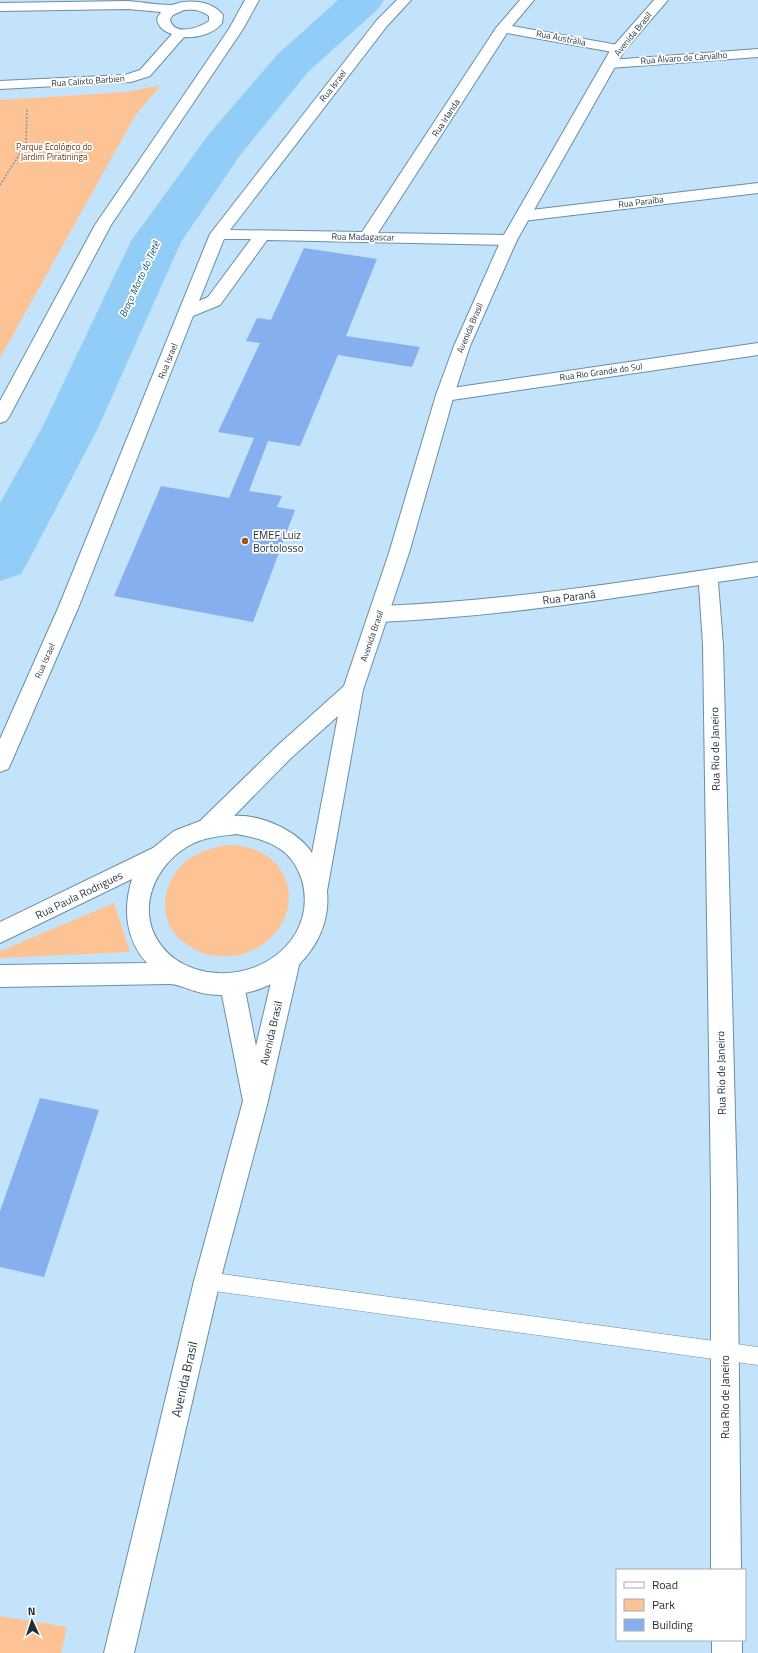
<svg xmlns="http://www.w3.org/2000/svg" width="758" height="1653" font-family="'Titillium Web',sans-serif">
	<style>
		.green { fill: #fec394 }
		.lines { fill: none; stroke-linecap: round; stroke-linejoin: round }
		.river { fill: #91cdf6; fill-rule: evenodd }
		.building { fill: #86aff0 }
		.lane-casing { stroke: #688ea8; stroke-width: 1 }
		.street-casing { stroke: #688ea8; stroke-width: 2 }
		.secondary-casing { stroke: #688ea8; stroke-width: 2 }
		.path { stroke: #7f98ab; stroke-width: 1.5; stroke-dasharray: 2 1.5; stroke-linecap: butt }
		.lane { fill: #fff; fill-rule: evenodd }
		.street { fill: #fff; fill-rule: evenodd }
		.secondary { fill: #fff; fill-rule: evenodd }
		.poi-dot { fill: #96581e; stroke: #fff; stroke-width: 1.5 }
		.labels { text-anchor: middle; stroke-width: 3.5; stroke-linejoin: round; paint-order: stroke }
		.far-street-label { font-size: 9px; fill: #1f2f3a; stroke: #fff }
		.far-park-label { font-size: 9px; fill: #643910; stroke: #fff }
		.far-water-label { font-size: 10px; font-style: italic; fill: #154f71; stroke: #fff }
		.poi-label { font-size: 11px; fill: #1f2f3a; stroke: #fff; text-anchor: start }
		.street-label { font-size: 11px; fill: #1f2f3a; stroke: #fff }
		.near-street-label { font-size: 13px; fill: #1f2f3a; stroke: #fff }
	</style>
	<rect width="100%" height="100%" fill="#c3e3fa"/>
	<g class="green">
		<path d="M161,85L135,116L0,358V100L126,92Z"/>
		<path d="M225,845C232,845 239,845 246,847C260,850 275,859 282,872C306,914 264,961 219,956C206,955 196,951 186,944C155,924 161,882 186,861C198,852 211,848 225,845Z"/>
		<path d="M114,903L130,952L0,958V951Z"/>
		<path d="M0,1616L67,1627L61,1653H0Z"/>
	</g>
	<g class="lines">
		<path class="river" d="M338,0H384L378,9L308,72L241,154L181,242L98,428L30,558L21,574L0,581V503L42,428L131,241L209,134L278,54Z"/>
	</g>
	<g class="building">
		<path d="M304,248L377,259L346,336L420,347L412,367L338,355L300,446L268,441L249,491L282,496L277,507L295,510L253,622L114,596L161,486L229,498L254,438L218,432L260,343L246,341L257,318L271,320Z"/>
		<path d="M40,1098L99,1110L44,1277L0,1267V1211Z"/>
	</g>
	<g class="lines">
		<defs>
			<path id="lane" d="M207,1272L758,1347V1365L207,1290L201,1287L198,1281L201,1275Z"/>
			<g id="street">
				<path d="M245,0H259L243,29L111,225L9,417L6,421L0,423V401L95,225L229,29Z"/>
				<path d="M397,0H411L387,26L230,230L362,232L496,28L520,0H534L512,26L618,45L623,46L625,49L623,52L618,53L507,33L378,233L509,235L515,237L517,240L515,243L509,245L267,240L220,305L193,316L79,606L11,763L8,769L0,772V739L59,606L210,234L377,20ZM224,239H251L208,297L199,301Z"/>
				<path d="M128,1C142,2 157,5 171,5C175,5 179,2 183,2C197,0 214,3 223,15L222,23C214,34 197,38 184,37L150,76L131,82L0,89V81L125,75L140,70L172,34C163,31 158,27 157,18L161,12L128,9L0,11V3ZM184,10C194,9 201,10 209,16V21C199,28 173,37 170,19L173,15Z"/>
				<path d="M758,49V57L610,68L605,67L603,64L605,61L610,60Z"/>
				<path d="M758,183V193L523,221L518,219L515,216L518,213L523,211Z"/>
				<path d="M758,343V355L445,401L439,399L436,395L439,391L445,389Z"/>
				<path d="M758,562V576L718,582L723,645L737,1192L741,1570H711V1192L703,645L699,585C593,602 487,617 379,622L372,619L369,614L372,609L379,606C507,601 632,581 758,562Z"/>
				<path d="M288,950L296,953L300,961L267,1105L220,1281L134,1653H104L194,1281L243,1101L220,985L224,977L232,974L240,977L244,985L256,1046L276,961L280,953Z"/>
				<rect x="712" y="1640" width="30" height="13"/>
			</g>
			<path id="secondary" d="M654,0H668L624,51L517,240L470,346L454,395L409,553L363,690L327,891C333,949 278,997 222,995C213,995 204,994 195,991C187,989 178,984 169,984C113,985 56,986 0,987V965L147,963C125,939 123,908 132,879L0,943V922L153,848L174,831L200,821L277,746L344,686L389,553L436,395L454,346L501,240L611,49ZM338,716L312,853C298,831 261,814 234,816L291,758ZM237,834C252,837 267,840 280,849C291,856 298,868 302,880C317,934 269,976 217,973C202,972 188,968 175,959C131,926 147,869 190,845C204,837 222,836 237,834Z"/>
		</defs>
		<use href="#lane" class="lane-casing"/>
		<use href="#street" class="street-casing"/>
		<use href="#secondary" class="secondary-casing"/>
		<path class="path" d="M0,185L26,144L27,108"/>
		<use href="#lane" class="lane"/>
		<use href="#street" class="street"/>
		<use href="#secondary" class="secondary"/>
	</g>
	<circle class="poi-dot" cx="245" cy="541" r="4"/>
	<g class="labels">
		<g class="far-street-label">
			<text transform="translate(633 34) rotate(-51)" y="3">Avenida Brasil</text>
			<text transform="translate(561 38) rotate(11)" y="3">Rua Austrália</text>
			<text transform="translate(684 58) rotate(-4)" y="3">Rua Álvaro de Carvalho</text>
			<text transform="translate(88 81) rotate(-4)" y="3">Rua Calixto Barbieri</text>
			<text transform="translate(333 86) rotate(-52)" y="3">Rua Israel</text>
			<text transform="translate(446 118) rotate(-57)" y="3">Rua Irlanda</text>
			<text transform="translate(641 202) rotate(-7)" y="3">Rua Paraíba</text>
			<text transform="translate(363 237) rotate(1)" y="3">Rua Madagascar</text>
			<text transform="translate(470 328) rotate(-67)" y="3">Avenida Brasil</text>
			<text transform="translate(168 361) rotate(-68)" y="3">Rua Israel</text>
			<text transform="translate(601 372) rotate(-8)" y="3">Rua Rio Grande do Sul</text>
			<text transform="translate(372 636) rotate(-71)" y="3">Avenida Brasil</text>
			<text transform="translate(45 661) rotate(-66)" y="3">Rua Israel</text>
		</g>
		<g class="far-park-label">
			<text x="54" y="150">Parque Ecológico do<tspan x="54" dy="10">Jardim Piratininga</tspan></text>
		</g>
		<g class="far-water-label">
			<text transform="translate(139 279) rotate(-65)" y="4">Braço Morto do Tietê</text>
		</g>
		<g class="poi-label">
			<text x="253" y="539">EMEF Luiz<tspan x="253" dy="13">Bortolosso</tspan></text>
		</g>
		<g class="street-label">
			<text transform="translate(569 597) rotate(-7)" y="4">Rua Paraná</text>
			<text transform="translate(715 749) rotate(-91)" y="4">Rua Rio de Janeiro</text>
			<text transform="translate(79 895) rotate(-26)" y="4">Rua Paula Rodrigues</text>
			<text transform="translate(271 1033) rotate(-77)" y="4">Avenida Brasil</text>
			<text transform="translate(721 1073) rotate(-91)" y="4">Rua Rio de Janeiro</text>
			<text transform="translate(725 1397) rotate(-90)" y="4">Rua Rio de Janeiro</text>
		</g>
		<g class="near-street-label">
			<text transform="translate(184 1379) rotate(-77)" y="5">Avenida Brasil</text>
		</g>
	</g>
	<rect x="616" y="1569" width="130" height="72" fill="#ffffff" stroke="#a5acb0"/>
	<rect x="624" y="1582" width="20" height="6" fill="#ffffff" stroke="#a5acb0"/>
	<text x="652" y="1589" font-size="12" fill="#1f2f3a">Road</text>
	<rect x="624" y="1599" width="20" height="12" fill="#fec394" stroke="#a5acb0"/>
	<text x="652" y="1609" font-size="12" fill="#1f2f3a">Park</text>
	<rect x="624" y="1619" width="20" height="12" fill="#86aff0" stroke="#a5acb0"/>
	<text x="652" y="1629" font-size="12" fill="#1f2f3a">Building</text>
	<g transform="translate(32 1621) rotate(357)" stroke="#ffffff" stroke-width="3" paint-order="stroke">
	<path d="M0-3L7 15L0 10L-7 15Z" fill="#1f2f3a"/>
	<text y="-6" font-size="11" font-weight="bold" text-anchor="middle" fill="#1f2f3a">N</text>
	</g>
</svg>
